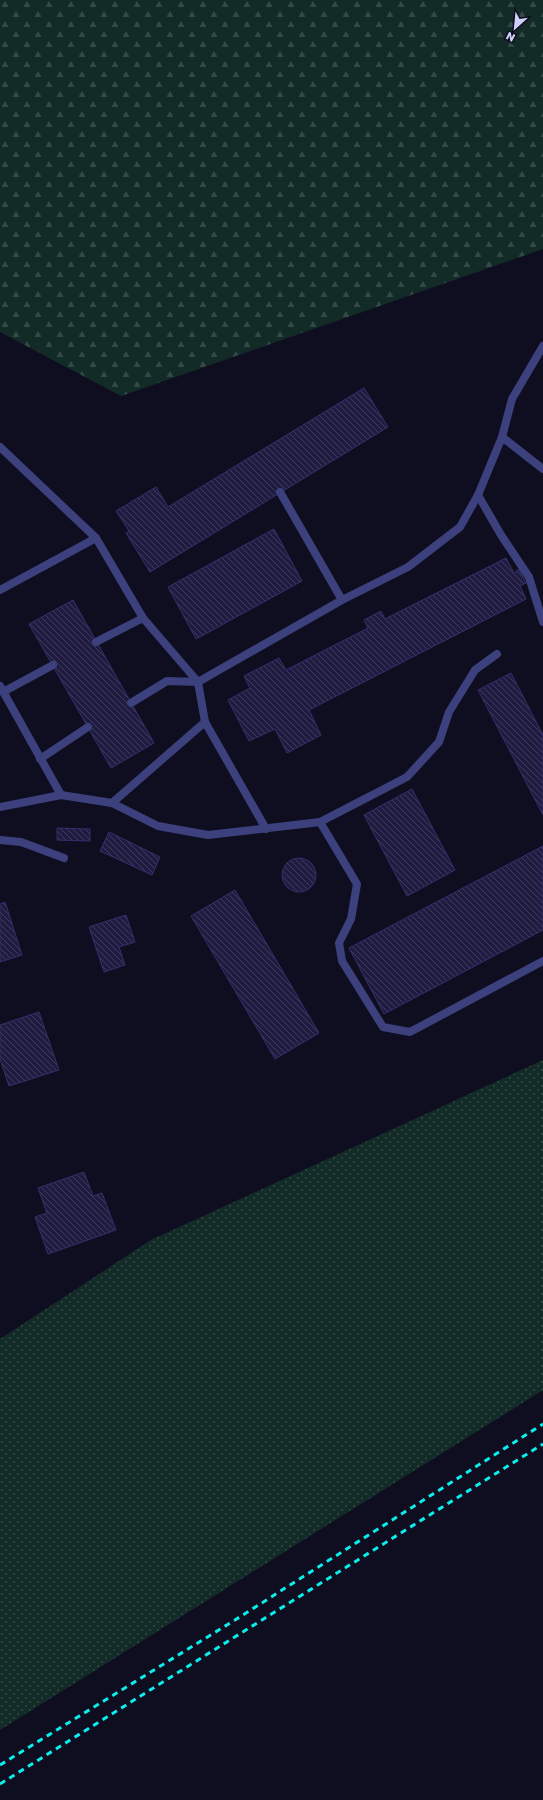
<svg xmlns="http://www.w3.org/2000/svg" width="543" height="1800" font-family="'Golos Text',sans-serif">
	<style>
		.grass { fill: url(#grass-dots) }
		.forest { fill: url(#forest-firs) }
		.building { fill: url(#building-back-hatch); stroke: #342f6c }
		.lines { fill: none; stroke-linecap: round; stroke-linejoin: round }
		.service { stroke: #3c417e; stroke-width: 8 }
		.minor { stroke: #3c417e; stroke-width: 8 }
		.rail { stroke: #0beeeb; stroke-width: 3; stroke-dasharray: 6 5; stroke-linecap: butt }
	</style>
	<defs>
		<pattern id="grass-dots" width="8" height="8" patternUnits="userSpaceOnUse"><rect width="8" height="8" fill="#122b27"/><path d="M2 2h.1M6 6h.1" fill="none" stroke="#334947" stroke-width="1.8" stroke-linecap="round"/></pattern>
		<pattern id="forest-firs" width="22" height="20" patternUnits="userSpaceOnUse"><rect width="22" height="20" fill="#122b27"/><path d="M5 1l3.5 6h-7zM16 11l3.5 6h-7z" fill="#334947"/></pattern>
		<pattern id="building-back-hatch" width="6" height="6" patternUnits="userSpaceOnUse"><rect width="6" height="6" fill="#1f1b41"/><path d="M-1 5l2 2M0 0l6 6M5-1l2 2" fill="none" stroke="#3e3b5d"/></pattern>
	</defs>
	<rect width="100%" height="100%" fill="#0f0e21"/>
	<path class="grass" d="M543,1060V1390L0,1730V1339L151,1240Z"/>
	<path class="forest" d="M0,0H543V249L121,396L0,332Z"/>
	<g class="building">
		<path d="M364,388L388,427L150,572L126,533L129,531L116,511L156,487L168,507Z"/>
		<path d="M274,529L302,581L196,639L168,587Z"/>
		<path d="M506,558L514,573L519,569L526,583L520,586L526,599L309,710L321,735L287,753L275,729L249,741L228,700L250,688L244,676L279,658L286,670L368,628L364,620L381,611L385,619Z"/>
		<path d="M73,600L154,743L111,768L29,624Z"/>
		<path d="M511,673L543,735V815L478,690Z"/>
		<path d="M412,789L455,870L407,896L364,815Z"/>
		<path d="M57,828L90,829V841L57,840Z"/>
		<path d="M109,832L160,857L152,875L100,851Z"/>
		<path d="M543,846V930L384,1014L349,948Z"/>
		<circle cx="299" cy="875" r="17"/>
		<path d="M235,890L319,1033L275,1059L191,916Z"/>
		<path d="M5,902L22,955L0,962V904Z"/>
		<path d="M126,915L135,942L119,947L125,965L104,972L89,927Z"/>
		<path d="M39,1012L59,1070L9,1086L0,1059V1025Z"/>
		<path d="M84,1172L93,1196L102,1193L116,1230L48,1254L35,1217L47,1213L38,1188Z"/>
	</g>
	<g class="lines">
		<g class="service">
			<path d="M502,437L543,469"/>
			<path d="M0,447L96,538L143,618L198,682L205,722L266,829"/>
			<path d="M280,492L342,600"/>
			<path d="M478,495L501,535L529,577L543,622"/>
			<path d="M0,590L96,538"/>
			<path d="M96,642L143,618"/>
			<path d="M0,686L61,795"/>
			<path d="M3,692L53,665"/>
			<path d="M131,703L167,681L198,682L342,600L408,567L460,527L478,495L502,437L512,399L543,346"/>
			<path d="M40,759L88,727"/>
			<path d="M112,803L205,722"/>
			<path d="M0,807L61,795L112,803L158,826L208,835L320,822L407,777L439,742L449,712L475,670L497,654"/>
			<path d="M320,822L357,884L351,919L339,943L342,961L383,1027L410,1032L543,961"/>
		</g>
		<path class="minor" d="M0,840L21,842L64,858"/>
		<g class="rail">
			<path d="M0,1765L235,1620L543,1424"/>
			<path d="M0,1784L543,1444"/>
		</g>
	</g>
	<g transform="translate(515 28) rotate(207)" stroke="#0f0e21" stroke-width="3" paint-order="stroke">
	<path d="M0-3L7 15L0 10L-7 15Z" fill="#d1d1fd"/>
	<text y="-6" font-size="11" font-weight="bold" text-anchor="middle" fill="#d1d1fd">N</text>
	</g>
</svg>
